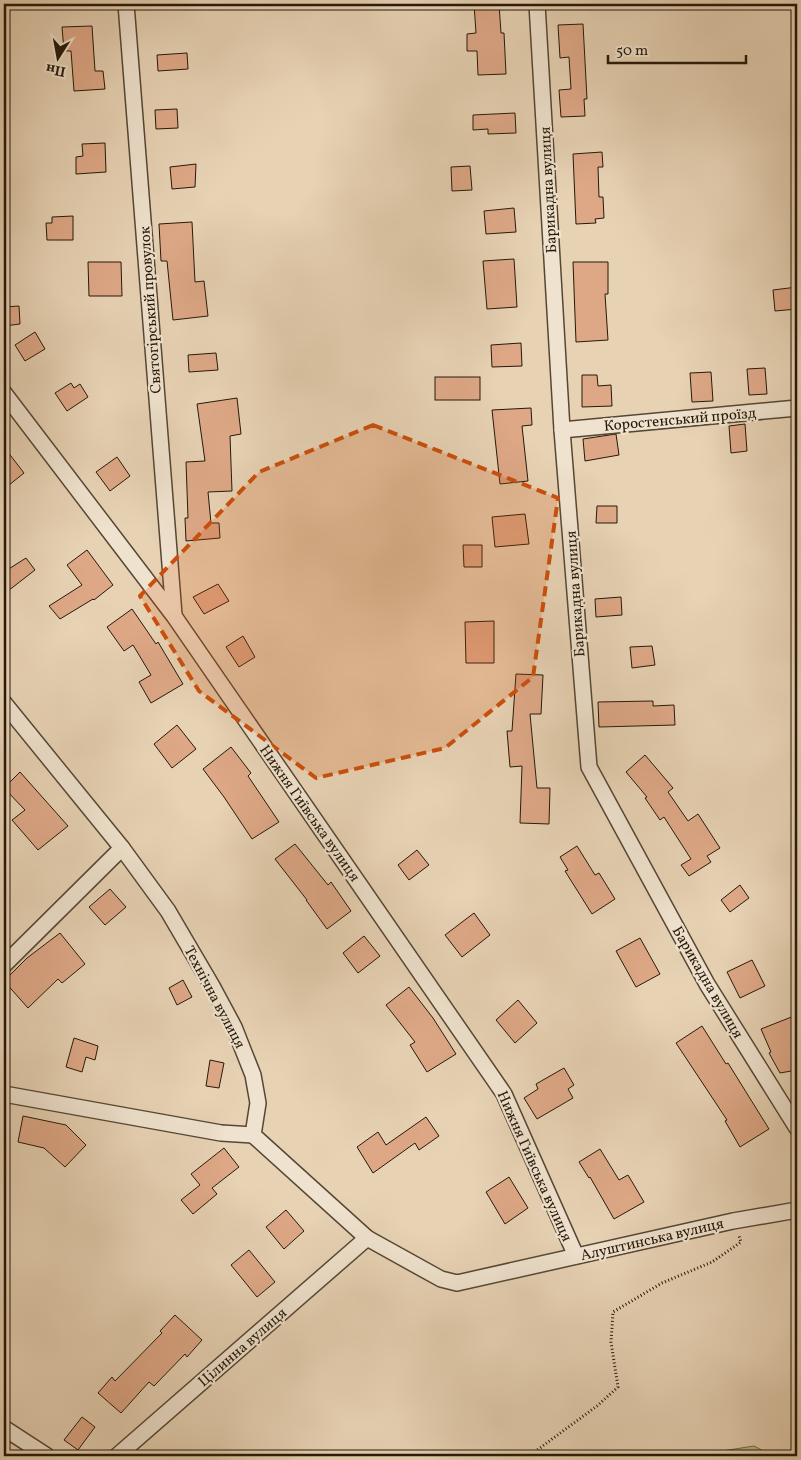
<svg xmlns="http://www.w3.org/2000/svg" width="801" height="1460" font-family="Vollkorn,serif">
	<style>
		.green { fill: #b9bb8a; stroke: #706a4a }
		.building { fill: #dea887; stroke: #261909 }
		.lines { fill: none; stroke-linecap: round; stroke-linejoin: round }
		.street-casing { stroke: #564734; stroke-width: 18 }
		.path { stroke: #261909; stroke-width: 3; stroke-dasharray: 1 2.5; stroke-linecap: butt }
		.street { stroke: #efe2ce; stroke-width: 15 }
		.marked { fill: #cb4f0c; fill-opacity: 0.2; stroke: #cb4f0c; stroke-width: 4; stroke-dasharray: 10 6; stroke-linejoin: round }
		.labels { text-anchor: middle; stroke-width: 4.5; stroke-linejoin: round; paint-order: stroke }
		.street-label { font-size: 15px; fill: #261909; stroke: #efe2ce }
	</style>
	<rect width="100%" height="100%" fill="#e7d2b4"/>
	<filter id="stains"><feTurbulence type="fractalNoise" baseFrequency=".004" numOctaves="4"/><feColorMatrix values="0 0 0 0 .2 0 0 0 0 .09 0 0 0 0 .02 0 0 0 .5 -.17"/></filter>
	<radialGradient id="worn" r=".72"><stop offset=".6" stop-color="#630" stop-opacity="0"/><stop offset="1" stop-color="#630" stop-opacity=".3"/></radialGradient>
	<path class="green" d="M754,1446L773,1456H690Z"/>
	<g class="building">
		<path d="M474,4H499L501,33H504L506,74L478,75L477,51H467V34L476,33Z"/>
		<path d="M583,24L587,99H584L585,116L561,117L559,90L571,89L569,57L560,58L558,25Z"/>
		<path d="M92,26L95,71H103L105,89L74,91L71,51H64L62,27Z"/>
		<path d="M187,53L188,69L158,71L157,55Z"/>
		<path d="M177,109L178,128L156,129L155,110Z"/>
		<path d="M515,113L516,133L488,134V129L473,130V115Z"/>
		<path d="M105,143L106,172L76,174V157L83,156L82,144Z"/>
		<path d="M602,152L603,167H598L599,197H603L604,218L595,219L596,223L576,224L573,154Z"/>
		<path d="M196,164L195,187L172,189L170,167Z"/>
		<path d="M470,166L472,190L452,191L451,167Z"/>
		<path d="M514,208L516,232L486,234L484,211Z"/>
		<path d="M73,216V240H47L46,223H52V217Z"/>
		<path d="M192,222L195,282L204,281L208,316L173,320L167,261H161L159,224Z"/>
		<path d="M514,259L517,307L487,309L483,261Z"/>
		<path d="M88,262H121L122,296H89Z"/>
		<path d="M573,262H608V294H605L608,340L576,342Z"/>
		<path d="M797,287V309L775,311L773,290Z"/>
		<path d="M19,306L20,324L4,326V307Z"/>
		<path d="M35,332L45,349L25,361L15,345Z"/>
		<path d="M521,343L522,366L492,367L491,345Z"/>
		<path d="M216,353L218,370L189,372L188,355Z"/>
		<path d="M765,368L767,394L749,395L747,369Z"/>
		<path d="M711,372L713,401L692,402L690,373Z"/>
		<path d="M582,375H597L598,386L611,385L612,406L582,407Z"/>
		<rect x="435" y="377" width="45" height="23"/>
		<path d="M71,383L74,388L80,384L88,397L67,411L55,393Z"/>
		<path d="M237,398L241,434L230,436L232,491L208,492L211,523H219L220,538L186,541L185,518H188L186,462L205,461L197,404Z"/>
		<path d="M531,408L532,425L522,426L528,481L500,484L492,410Z"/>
		<path d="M745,424L747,451L731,453L729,426Z"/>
		<path d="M616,434L619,455L585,461L583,439Z"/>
		<path d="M4,447L24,473L4,489Z"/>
		<path d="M117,457L130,476L110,491L96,472Z"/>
		<path d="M597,506H617V523H596Z"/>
		<path d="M525,514L529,544L495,547L492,517Z"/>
		<path d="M463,545H482V567H464Z"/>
		<path d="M87,550L113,585L94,600L93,599L60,619L49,606L82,585L67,565Z"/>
		<path d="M26,558L35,570L4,594V572Z"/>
		<path d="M218,584L229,601L204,614L193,597Z"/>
		<path d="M621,597L622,615L596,617L595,599Z"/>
		<path d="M132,609L156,644L158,642L183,684L151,703L139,682L151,675L133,645L124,651L107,627Z"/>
		<path d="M494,621V663H466L465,622Z"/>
		<path d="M243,636L255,657L239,667L226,647Z"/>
		<path d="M652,646L655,665L632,668L630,647Z"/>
		<path d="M516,674L543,675L541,714H530L537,788H550L549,824L520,823L522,766L510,767L507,731H512Z"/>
		<path d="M653,701V706L674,705L675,725L599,727L598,702Z"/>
		<path d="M177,725L196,749L172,768L154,744Z"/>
		<path d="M231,747L251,773L248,776L279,822L252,839L224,797L203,769Z"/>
		<path d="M645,755L673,788L668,792L688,821L698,814L720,848L707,856L711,862L689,876L681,865L691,859L664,817L660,820L645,798L647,797L626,772Z"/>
		<path d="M20,772L68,826L38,850L12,820L25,810L4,788Z"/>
		<path d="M295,844L328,885L331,882L351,911L327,929L306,900H307L275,859Z"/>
		<path d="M577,846L595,875L599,873L615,899L592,914L565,871L568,870L560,857Z"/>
		<path d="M417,850L429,865L409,880L398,865Z"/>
		<path d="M740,885L749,898L730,912L721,900Z"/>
		<path d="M110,889L126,907L105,925L89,907Z"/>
		<path d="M474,913L490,935L462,957L445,935Z"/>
		<path d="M60,933L85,964L62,983L58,979L28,1008L4,981L27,958Z"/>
		<path d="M364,936L380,956L358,973L343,953Z"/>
		<path d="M640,938L660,974L636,987L616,951Z"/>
		<path d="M752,960L765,986L740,998L727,972Z"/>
		<path d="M183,980L192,997L177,1005L169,988Z"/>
		<path d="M409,987L433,1018L456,1054L427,1072L410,1045L415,1042L386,1005Z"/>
		<path d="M518,1000L537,1023L515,1043L496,1020Z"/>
		<path d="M794,1016L797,1024V1070L780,1073L769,1053L771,1052L761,1029Z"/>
		<path d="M702,1026L726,1064L728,1063L769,1129L740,1147L725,1121L727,1120L676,1043Z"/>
		<path d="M74,1038L98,1046L95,1060L86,1057L82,1072L66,1067Z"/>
		<path d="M210,1060L224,1063L219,1088L206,1086Z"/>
		<path d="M564,1068L574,1085L568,1089L573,1098L537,1119L524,1098L538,1089L536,1084Z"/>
		<path d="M23,1116L66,1125L86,1145L65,1167L44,1148L18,1142Z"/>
		<path d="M426,1117L439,1136L419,1150L415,1143L373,1173L357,1147L378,1132L386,1145Z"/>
		<path d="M224,1148L239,1167L212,1188L217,1194L193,1214L181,1200L200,1185L191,1174Z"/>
		<path d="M600,1149L619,1180L628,1175L644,1202L614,1219L590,1177L589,1178L579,1162Z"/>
		<path d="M509,1177L528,1208L505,1224L486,1192Z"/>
		<path d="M286,1210L304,1231L284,1249L266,1227Z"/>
		<path d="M249,1250L275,1282L257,1297L231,1265Z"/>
		<path d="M175,1315L202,1340L187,1357L185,1354L154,1386L149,1382L121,1413L98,1393L112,1377L115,1381L162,1333L160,1331Z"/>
		<path d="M82,1417L95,1427L78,1450L64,1440Z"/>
	</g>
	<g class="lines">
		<defs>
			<g id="street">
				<path d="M126,4L174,615"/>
				<path d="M537,4L562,430L589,767L707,984L797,1128"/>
				<path d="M4,393L174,616L504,1094L576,1256"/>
				<path d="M562,430L797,408"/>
				<path d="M4,703L122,848L168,911L212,986L234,1027L253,1075L258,1103L253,1135L367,1238L441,1279L457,1283L733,1221L797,1210"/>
				<path d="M4,965L122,848"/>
				<path d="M4,1094L221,1133L253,1135"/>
				<path d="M4,1428L47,1456"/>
				<path d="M117,1456L367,1238"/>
			</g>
		</defs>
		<use href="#street" class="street-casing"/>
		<path class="path" d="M529,1456L597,1406L618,1387L611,1342L613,1312L662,1283L712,1262L741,1242L739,1236"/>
		<use href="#street" class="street"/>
	</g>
	<path class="marked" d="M373,425L558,498L533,677L445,748L316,778L199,691L140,596L259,472Z"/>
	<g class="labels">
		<g class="street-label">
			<text transform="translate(548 190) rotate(-93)" y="5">Барикадна вулиця</text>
			<text transform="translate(150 310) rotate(-94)" y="5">Святогірський провулок</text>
			<text transform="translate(680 419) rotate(-5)" y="5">Коростенський проїзд</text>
			<text transform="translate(575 594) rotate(-94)" y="5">Барикадна вулиця</text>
			<text transform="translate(310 813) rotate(55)" y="5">Нижня Гиївська вулиця</text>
			<text transform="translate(708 982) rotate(60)" y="5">Барикадна вулиця</text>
			<text transform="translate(215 997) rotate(62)" y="5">Технічна вулиця</text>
			<text transform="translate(535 1166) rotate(66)" y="5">Нижня Гиївська вулиця</text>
			<text transform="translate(652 1239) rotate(-13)" y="5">Алуштинська вулиця</text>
			<text transform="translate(242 1347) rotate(-41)" y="5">Цілинна вулиця</text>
		</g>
	</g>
	<rect width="801" height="1460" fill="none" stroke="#e7d2b4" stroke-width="20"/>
	<rect x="5" y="5" width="791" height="1450" fill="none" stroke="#261909" stroke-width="2.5"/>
	<rect x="10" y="10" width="781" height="1440" fill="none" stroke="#261909"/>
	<g transform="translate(58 58) rotate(191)" stroke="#efe2ce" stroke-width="4" paint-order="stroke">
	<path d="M0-4L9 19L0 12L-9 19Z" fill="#261909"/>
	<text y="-8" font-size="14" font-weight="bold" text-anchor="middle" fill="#261909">Пн</text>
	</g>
	<path d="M608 55v8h138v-8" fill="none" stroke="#261909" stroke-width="2.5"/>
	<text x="616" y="55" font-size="15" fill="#261909" stroke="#efe2ce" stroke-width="4" paint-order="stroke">50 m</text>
	<rect width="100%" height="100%" filter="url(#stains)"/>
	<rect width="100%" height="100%" fill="url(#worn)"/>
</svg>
